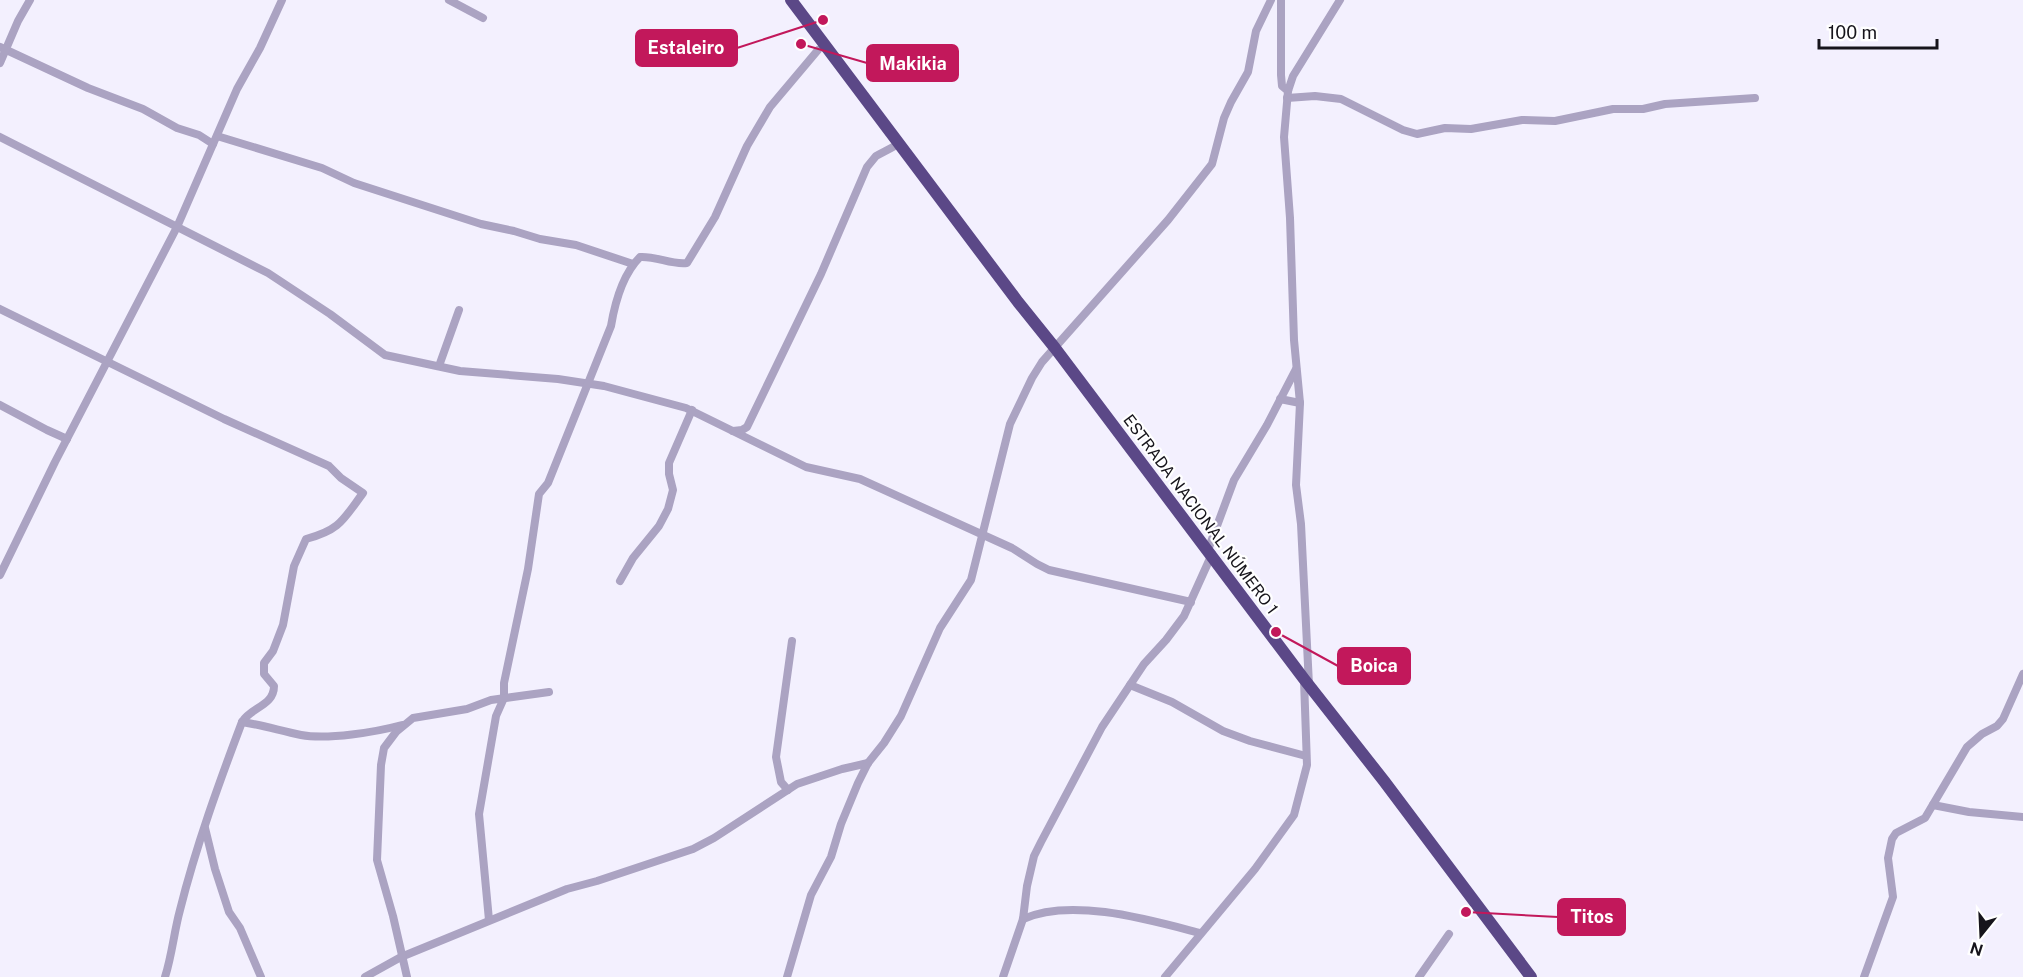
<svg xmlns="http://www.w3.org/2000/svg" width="2023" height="977" font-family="'Public Sans',sans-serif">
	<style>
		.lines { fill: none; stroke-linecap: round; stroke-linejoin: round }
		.minor { stroke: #aba3c2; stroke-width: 8 }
		.highway { stroke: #5b4887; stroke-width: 12 }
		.labels { text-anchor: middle; stroke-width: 4.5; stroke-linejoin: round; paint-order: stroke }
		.street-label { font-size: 16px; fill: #16141b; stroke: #fff }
		.leader { fill: none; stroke: #c2185b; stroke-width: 2 }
		.callout-dot { fill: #c2185b; stroke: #fff; stroke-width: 2 }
		.callout { fill: #c2185b; stroke: #c2185b; stroke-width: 2 }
		.callout-label { font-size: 18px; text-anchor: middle; font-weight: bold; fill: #fff }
	</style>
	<rect width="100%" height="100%" fill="#f3f0fe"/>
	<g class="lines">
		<g class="minor">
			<path d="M449,0L483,18"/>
			<path d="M1281,0V75L1282,86L1288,91"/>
			<path d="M0,47L88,88L143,109L177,128L199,135L213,144"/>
			<path d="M0,63L18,21L30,0"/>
			<path d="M1287,98L1315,96L1341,99L1403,130L1417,134L1445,128L1471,129L1522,120L1555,121L1613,109H1643L1665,104L1755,98"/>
			<path d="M217,136L322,168L354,183L481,224L514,231L540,239L576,245L633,264"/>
			<path d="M0,137L268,273L330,314L385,355L460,371L558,379L604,386L686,408L806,467L860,479L1012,548L1037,564L1049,570L1191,602"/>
			<path d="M0,309L224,419L329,466L341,478L363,493C343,520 340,530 306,539L294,566L283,625L273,651L264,663V674L274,686C274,706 251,707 242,722C219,783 196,846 180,910C174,932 172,955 165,977"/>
			<path d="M439,366L459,310"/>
			<path d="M1280,399L1300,403"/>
			<path d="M0,405L47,430L67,439"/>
			<path d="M733,431L742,430L747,427L821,274L867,167L876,156L893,147"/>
			<path d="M1208,550L1234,480L1267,425L1296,369"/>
			<path d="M0,575L55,462L177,227L237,89L260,48L282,0"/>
			<path d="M620,581L633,558L659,526L668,509L673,490L669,474V463L692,410"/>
			<path d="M1130,685L1172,702L1223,731L1250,741L1306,756"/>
			<path d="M1309,685L1301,524L1296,485L1300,403L1294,340L1290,218L1284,137L1288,91L1293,76L1340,0"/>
			<path d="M242,722C262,725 281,731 301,735C328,740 376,732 402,725"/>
			<path d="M788,790L781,782L776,757L792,641"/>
			<path d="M1933,805L1969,812L2023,817"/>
			<path d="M205,828L215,869L229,912L240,928L261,977"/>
			<path d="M1023,919C1071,897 1150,920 1200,933"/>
			<path d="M489,920L479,814L496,716L504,698V683L528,569L539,494L548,483L611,326C615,302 623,274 640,257C657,256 671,265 687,263L715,217L747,146L770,107L818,50"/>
			<path d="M365,977L401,957L567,889L597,881L693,849L714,838L797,784L842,769L868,763"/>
			<path d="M407,977L393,916L377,860L381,765L384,748L396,732L413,718L467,709L491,700L549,692"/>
			<path d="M787,977L811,895L831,857L841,824L858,783L868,763L884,743L901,716L940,628L971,580L1010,424L1032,378L1042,362L1168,220L1212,164L1224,118L1231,102L1248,72L1256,31L1271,0"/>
			<path d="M1003,977L1023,919L1027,886L1034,856L1041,842L1102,727L1144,664L1166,640L1184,616L1212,554"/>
			<path d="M1165,977L1255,869L1294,815L1307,765L1304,680"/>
			<path d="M1419,977L1449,934"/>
			<path d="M1864,977L1893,897L1888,858L1892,839L1896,833L1925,818L1967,747L1982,734L1997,726L2003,719L2023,674"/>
		</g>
		<path class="highway" d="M791,0L1018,302L1055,348L1304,679L1384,781L1531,977"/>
	</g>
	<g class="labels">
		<g class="street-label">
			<text transform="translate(1201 514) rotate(53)" y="6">ESTRADA NACIONAL NÚMERO 1</text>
		</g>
	</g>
	<path class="leader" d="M823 20L737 48M801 44L867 63M1276 632L1338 666M1466 912L1558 917"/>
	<g class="callout-dot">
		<circle cx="823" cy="20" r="6"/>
		<circle cx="801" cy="44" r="6"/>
		<circle cx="1276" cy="632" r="6"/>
		<circle cx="1466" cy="912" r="6"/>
	</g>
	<g class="callout">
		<rect x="636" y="30" width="101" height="36" rx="6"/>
		<rect x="867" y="45" width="91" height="36" rx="6"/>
		<rect x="1338" y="648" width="72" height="36" rx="6"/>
		<rect x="1558" y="899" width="67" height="36" rx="6"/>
	</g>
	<g class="callout-label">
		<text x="686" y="54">Estaleiro</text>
		<text x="913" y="70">Makikia</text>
		<text x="1374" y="672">Boica</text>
		<text x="1592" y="923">Titos</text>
	</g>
	<g transform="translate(1981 935) rotate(198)" stroke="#ffffff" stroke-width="4.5" paint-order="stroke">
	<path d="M0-4.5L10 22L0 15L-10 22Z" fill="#16141b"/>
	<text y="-9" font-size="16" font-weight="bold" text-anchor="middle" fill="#16141b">N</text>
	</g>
	<path d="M1819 39v9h118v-9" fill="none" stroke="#16141b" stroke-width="3"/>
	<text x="1828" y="39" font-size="18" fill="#16141b" stroke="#ffffff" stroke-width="4.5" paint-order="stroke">100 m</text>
</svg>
